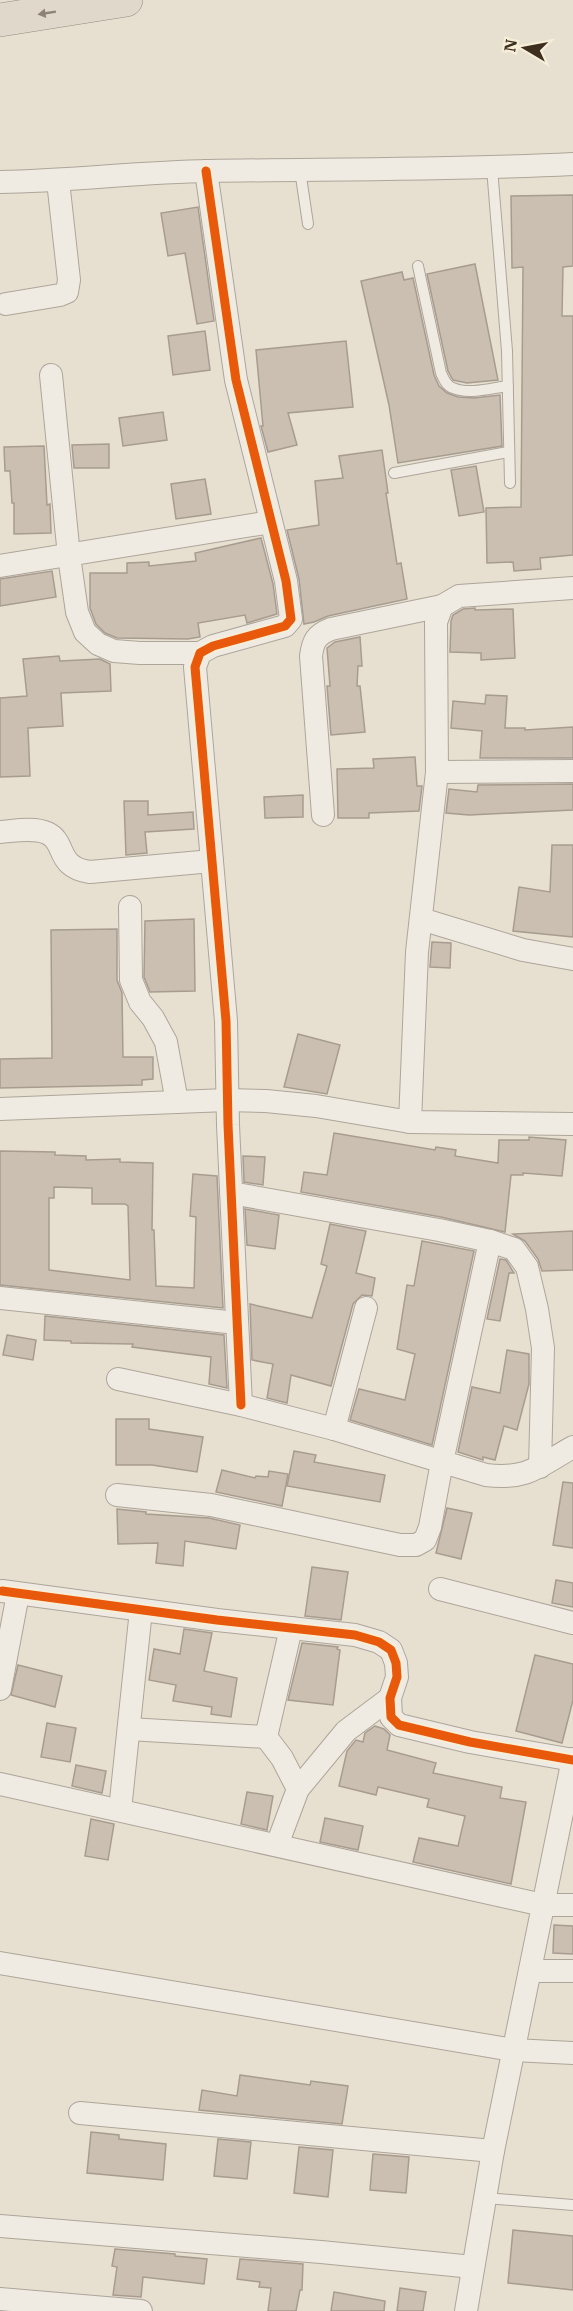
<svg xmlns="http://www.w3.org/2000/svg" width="573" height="2311" font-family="'IBM Plex Serif',serif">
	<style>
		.building { fill: #cbbfb2; stroke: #a89c90; stroke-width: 1.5; fill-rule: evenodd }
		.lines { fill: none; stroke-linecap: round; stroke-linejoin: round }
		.service-casing { stroke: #ada599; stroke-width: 12 }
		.minor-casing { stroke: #ada599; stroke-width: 24 }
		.trunk-casing { stroke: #928b80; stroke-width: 34 }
		.service { stroke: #efebe3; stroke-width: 10 }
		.minor { stroke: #efebe3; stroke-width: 22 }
		.trunk { stroke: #e0d9cb; stroke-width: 33 }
		.cycleway-casing { stroke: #f7eed8; stroke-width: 13 }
		.cycleway { stroke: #e8590c; stroke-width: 9 }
		.oneway { fill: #8e8476 }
	</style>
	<rect width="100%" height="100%" fill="#e7e0d1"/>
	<g class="building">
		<path d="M573,195V266L563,267L562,316H573V555L540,558L541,569L514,571L513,562L487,563L486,508L521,507L523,267L512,268L511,196Z"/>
		<path d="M198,207L214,321L197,324L185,253L168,256L161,213Z"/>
		<path d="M475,264L498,380L467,383L453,380L448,371L427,274Z"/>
		<path d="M402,272L404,280L413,278L434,375L439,386L447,393L458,397L474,398L500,395L502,446L398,463L389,405L361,281Z"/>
		<path d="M205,331L210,370L173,375L168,336Z"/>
		<path d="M346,341L353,407L288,413L297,445L268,452L261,426H263L256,350Z"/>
		<path d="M163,412L167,440L123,446L119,418Z"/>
		<path d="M109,444V468H74L72,445Z"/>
		<path d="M44,446L47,505L50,504L51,533L14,534V503H12L10,471H5L4,447Z"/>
		<path d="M382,450L388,493H386L397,564L401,563L407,599L328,616L314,622L304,624L299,579L287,530L319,525L315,481L343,478L339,456Z"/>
		<path d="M476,466L484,512L459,516L451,470Z"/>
		<path d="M205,479L211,514L176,519L171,484Z"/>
		<path d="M261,538L273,584L277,614L247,623L245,615L198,623L200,637L188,639L117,638L105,633L96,624L90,608V573H127V563L149,562V566L196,561L195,553Z"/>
		<path d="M52,571L56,597L0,606V579Z"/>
		<path d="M475,608V610L513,609L515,658L481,660V653L450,652L451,621L453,615L463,609Z"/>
		<path d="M360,637L362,666H358L357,686H360L365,732L331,735L327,686H330L327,648L335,642Z"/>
		<path d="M59,656L60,661L100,659L110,664L111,691L61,693L63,726L28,728L30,776L0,777V698L27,696L23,659Z"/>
		<path d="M486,695L507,696L505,728H525V730L573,727V758H480L482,731L451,728L453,701L485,704Z"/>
		<path d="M415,757L417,786H422L419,811L369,813V818H338L337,769L374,768L373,759Z"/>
		<path d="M573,784V810L469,815L446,813L449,789L477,792L478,785Z"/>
		<path d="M303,795V817L265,818L264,797Z"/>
		<path d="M124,801H148V815L193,812L194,829L145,832L147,853L126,855Z"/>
		<path d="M552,845H573V937L513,931L519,887L550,892Z"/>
		<path d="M194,919L195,991L150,992L144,977L145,921Z"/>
		<path d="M117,929V980L122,993L123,1057H153V1079L142,1080V1085L0,1088V1059L52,1058L51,930Z"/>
		<path d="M432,942L451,943L450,968L430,967Z"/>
		<path d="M298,1034L340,1045L327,1094L284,1087Z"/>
		<path d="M334,1133L435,1150L436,1147L456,1150L455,1156L498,1163L499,1140H529V1137L566,1140L562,1176L523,1173V1175H511L505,1232L441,1217L301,1192L304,1172L327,1175Z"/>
		<path d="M0,1151L55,1152V1155L86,1156V1160L120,1159V1162L153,1163L152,1230H154L156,1286L194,1288L196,1217L190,1216L193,1174L217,1176L223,1308L0,1285ZM54,1187L92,1188V1204H125L128,1206L130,1280L49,1270V1198H54Z"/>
		<path d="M243,1156L265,1157L263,1185L244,1182Z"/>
		<path d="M245,1209L279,1215L275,1249L247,1245Z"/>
		<path d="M330,1224L366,1231L356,1273L375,1278L372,1296L362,1295L353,1304L331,1386L291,1375L287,1403L267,1398L273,1364L252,1360L250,1304L312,1318L327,1266L321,1264Z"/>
		<path d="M573,1231V1270L542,1271L538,1259L525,1241L513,1234Z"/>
		<path d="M422,1241L474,1251L432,1445L350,1420L359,1389L405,1400L415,1354L397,1349L407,1285L414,1286Z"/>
		<path d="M500,1259L506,1260L514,1273H509L500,1321L487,1319Z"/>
		<path d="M45,1316L224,1335L227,1388L209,1384L211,1357L132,1347L133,1344L71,1343V1341L44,1340Z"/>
		<path d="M7,1335L36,1340L33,1360L3,1355Z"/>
		<path d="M507,1350L529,1354V1384L517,1430L504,1426L495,1460L483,1457V1460L458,1452L472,1387L500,1393Z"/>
		<path d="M116,1419H149V1429L203,1437L197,1472L152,1465H116Z"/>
		<path d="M294,1451L316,1455L314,1462L385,1475L380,1502L287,1486Z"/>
		<path d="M222,1470L255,1478L256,1476L268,1477L269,1471L288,1474L282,1506L216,1492Z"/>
		<path d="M563,1482L573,1483V1548L553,1545Z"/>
		<path d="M447,1508L472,1513L461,1559L436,1553Z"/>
		<path d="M117,1509L146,1512V1514L209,1518L240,1525L236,1549L185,1541L183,1566L156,1563L158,1543L118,1544Z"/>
		<path d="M312,1567L348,1572L341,1620L305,1616Z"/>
		<path d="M556,1580L573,1583V1607L552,1603Z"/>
		<path d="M184,1629L212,1633L204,1671L237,1678L231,1717L211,1714L212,1707L173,1701L176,1685L149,1680L154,1649L180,1654Z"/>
		<path d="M302,1643L338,1647L337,1649L340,1650L333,1705L288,1700Z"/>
		<path d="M535,1655L573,1664V1700L562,1743L516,1731Z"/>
		<path d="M18,1665L62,1676L55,1707L11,1695Z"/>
		<path d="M47,1723L76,1728L70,1762L41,1757Z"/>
		<path d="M375,1726L384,1729L390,1735L387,1750L436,1763L433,1773L502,1787L500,1798L526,1802L511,1884L413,1862L419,1838L458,1846L465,1816L427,1807L429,1799L378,1787L376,1795L339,1786L347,1751L356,1740L363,1742L365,1733Z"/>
		<path d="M76,1765L106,1771L102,1793L72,1786Z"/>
		<path d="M247,1792L273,1796L267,1830L241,1824Z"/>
		<path d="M325,1818L363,1826L358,1850L320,1842Z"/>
		<path d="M91,1819L114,1824L108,1860L85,1856Z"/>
		<path d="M554,1925L573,1926V1954L553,1953Z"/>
		<path d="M240,2075L310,2085L311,2081L348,2086L342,2124L199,2110L202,2090L237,2096Z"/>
		<path d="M91,2132L119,2135V2139L166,2144L163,2180L87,2173Z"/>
		<path d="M218,2139L251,2142L247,2179L214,2176Z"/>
		<path d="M299,2147L333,2150L328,2197L294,2193Z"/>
		<path d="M373,2154L409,2157L406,2193L370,2190Z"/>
		<path d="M513,2230L573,2236V2290L508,2283Z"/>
		<path d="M115,2249L175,2254V2256L207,2259L204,2284L143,2277L141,2297L113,2295L117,2267L112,2266Z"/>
		<path d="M240,2259L303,2264L302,2290H300L296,2311H268L271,2288L259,2287L260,2282L237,2279Z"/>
		<path d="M400,2288L426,2292L423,2311H397Z"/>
		<path d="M334,2292L385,2301L384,2311H331Z"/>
	</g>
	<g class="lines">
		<defs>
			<g id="service">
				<path d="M492,168L507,351L510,483"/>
				<path d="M300,170L308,224"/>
				<path d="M418,266L441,373C444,379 446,386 453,388C469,395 492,388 508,386"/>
				<path d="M394,473L508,452"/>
				<path d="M485,2198L573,2205"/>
			</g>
			<g id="minor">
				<path d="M206,171L236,380L286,581L291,619L285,626L213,646L200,653L195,667L226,1021L228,1125L241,1405"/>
				<path d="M0,182C70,181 139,172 209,171C330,169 452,170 573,164"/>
				<path d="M6,304L60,295L67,292L69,280L58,181"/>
				<path d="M51,375L69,556L77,612L85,632L98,644L114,651L140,653H200"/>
				<path d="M0,566L271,522"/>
				<path d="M437,772L573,771"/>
				<path d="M323,815L311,656C313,641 316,635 331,629L442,606"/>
				<path d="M0,832C14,831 34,827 47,833C67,842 55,867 90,872L212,861"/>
				<path d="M130,907L131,980L140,1002L153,1018L166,1042L177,1102"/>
				<path d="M421,919L523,950L573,959"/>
				<path d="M0,1109L227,1100L266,1101L316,1106L410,1122L573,1124"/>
				<path d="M410,1122L417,952L437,772L436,622L442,606L459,596L573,588"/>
				<path d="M231,1193L439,1230L490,1241L514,1249L527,1267L537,1309L543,1348L540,1467"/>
				<path d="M0,1298L237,1323"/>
				<path d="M118,1379L241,1405L334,1429L486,1475C528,1480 539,1466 573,1447"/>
				<path d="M334,1429L366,1308"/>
				<path d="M117,1495L211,1505L400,1545H416L425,1540L430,1527L442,1462L490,1241"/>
				<path d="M440,1589L573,1623"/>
				<path d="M2,1591L217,1620L355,1635L379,1642L391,1650L396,1663L397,1677L390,1698L391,1717L399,1725L470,1742L573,1760"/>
				<path d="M291,1628L266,1737L282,1758L298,1789"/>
				<path d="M0,1689L18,1594"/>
				<path d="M129,1729L266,1737"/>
				<path d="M0,1784L543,1905H573"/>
				<path d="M120,1810L141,1610"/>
				<path d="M277,1845L298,1789L346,1731L390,1698"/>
				<path d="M0,1963L513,2050L573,2053"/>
				<path d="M530,1971H573"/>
				<path d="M80,2113L493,2151"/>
				<path d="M0,2226L321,2252L473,2267"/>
				<path d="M0,2299L141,2311"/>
				<path d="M466,2311L493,2151L573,1759"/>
			</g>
			<path id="trunk" d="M0,20L126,0"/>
		</defs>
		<use href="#service" class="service-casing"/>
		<use href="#minor" class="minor-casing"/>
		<use href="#trunk" class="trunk-casing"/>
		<use href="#service" class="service"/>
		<use href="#minor" class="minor"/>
		<use href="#trunk" class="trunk"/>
		<defs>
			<g id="cycleway">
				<path d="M206,171L236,380L286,581L291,619L285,626L213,646L200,653L195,667L226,1021L228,1125L241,1405"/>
				<path d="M2,1591L217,1620L355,1635L379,1642L391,1650L396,1663L397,1677L390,1698L391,1717L399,1725L470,1742L573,1760"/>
			</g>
		</defs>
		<use href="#cycleway" class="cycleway-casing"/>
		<use href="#cycleway" class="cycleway"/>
	</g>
	<defs><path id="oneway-solid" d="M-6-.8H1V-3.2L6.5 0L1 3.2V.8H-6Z" transform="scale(1.5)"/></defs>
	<use class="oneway" href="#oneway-solid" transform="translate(47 13) rotate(171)"/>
	<g transform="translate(525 48) rotate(280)" stroke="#f7eed8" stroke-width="4.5" paint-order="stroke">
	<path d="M0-4.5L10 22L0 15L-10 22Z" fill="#3d2e20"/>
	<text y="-9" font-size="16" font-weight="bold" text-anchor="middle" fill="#3d2e20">N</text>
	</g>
</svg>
